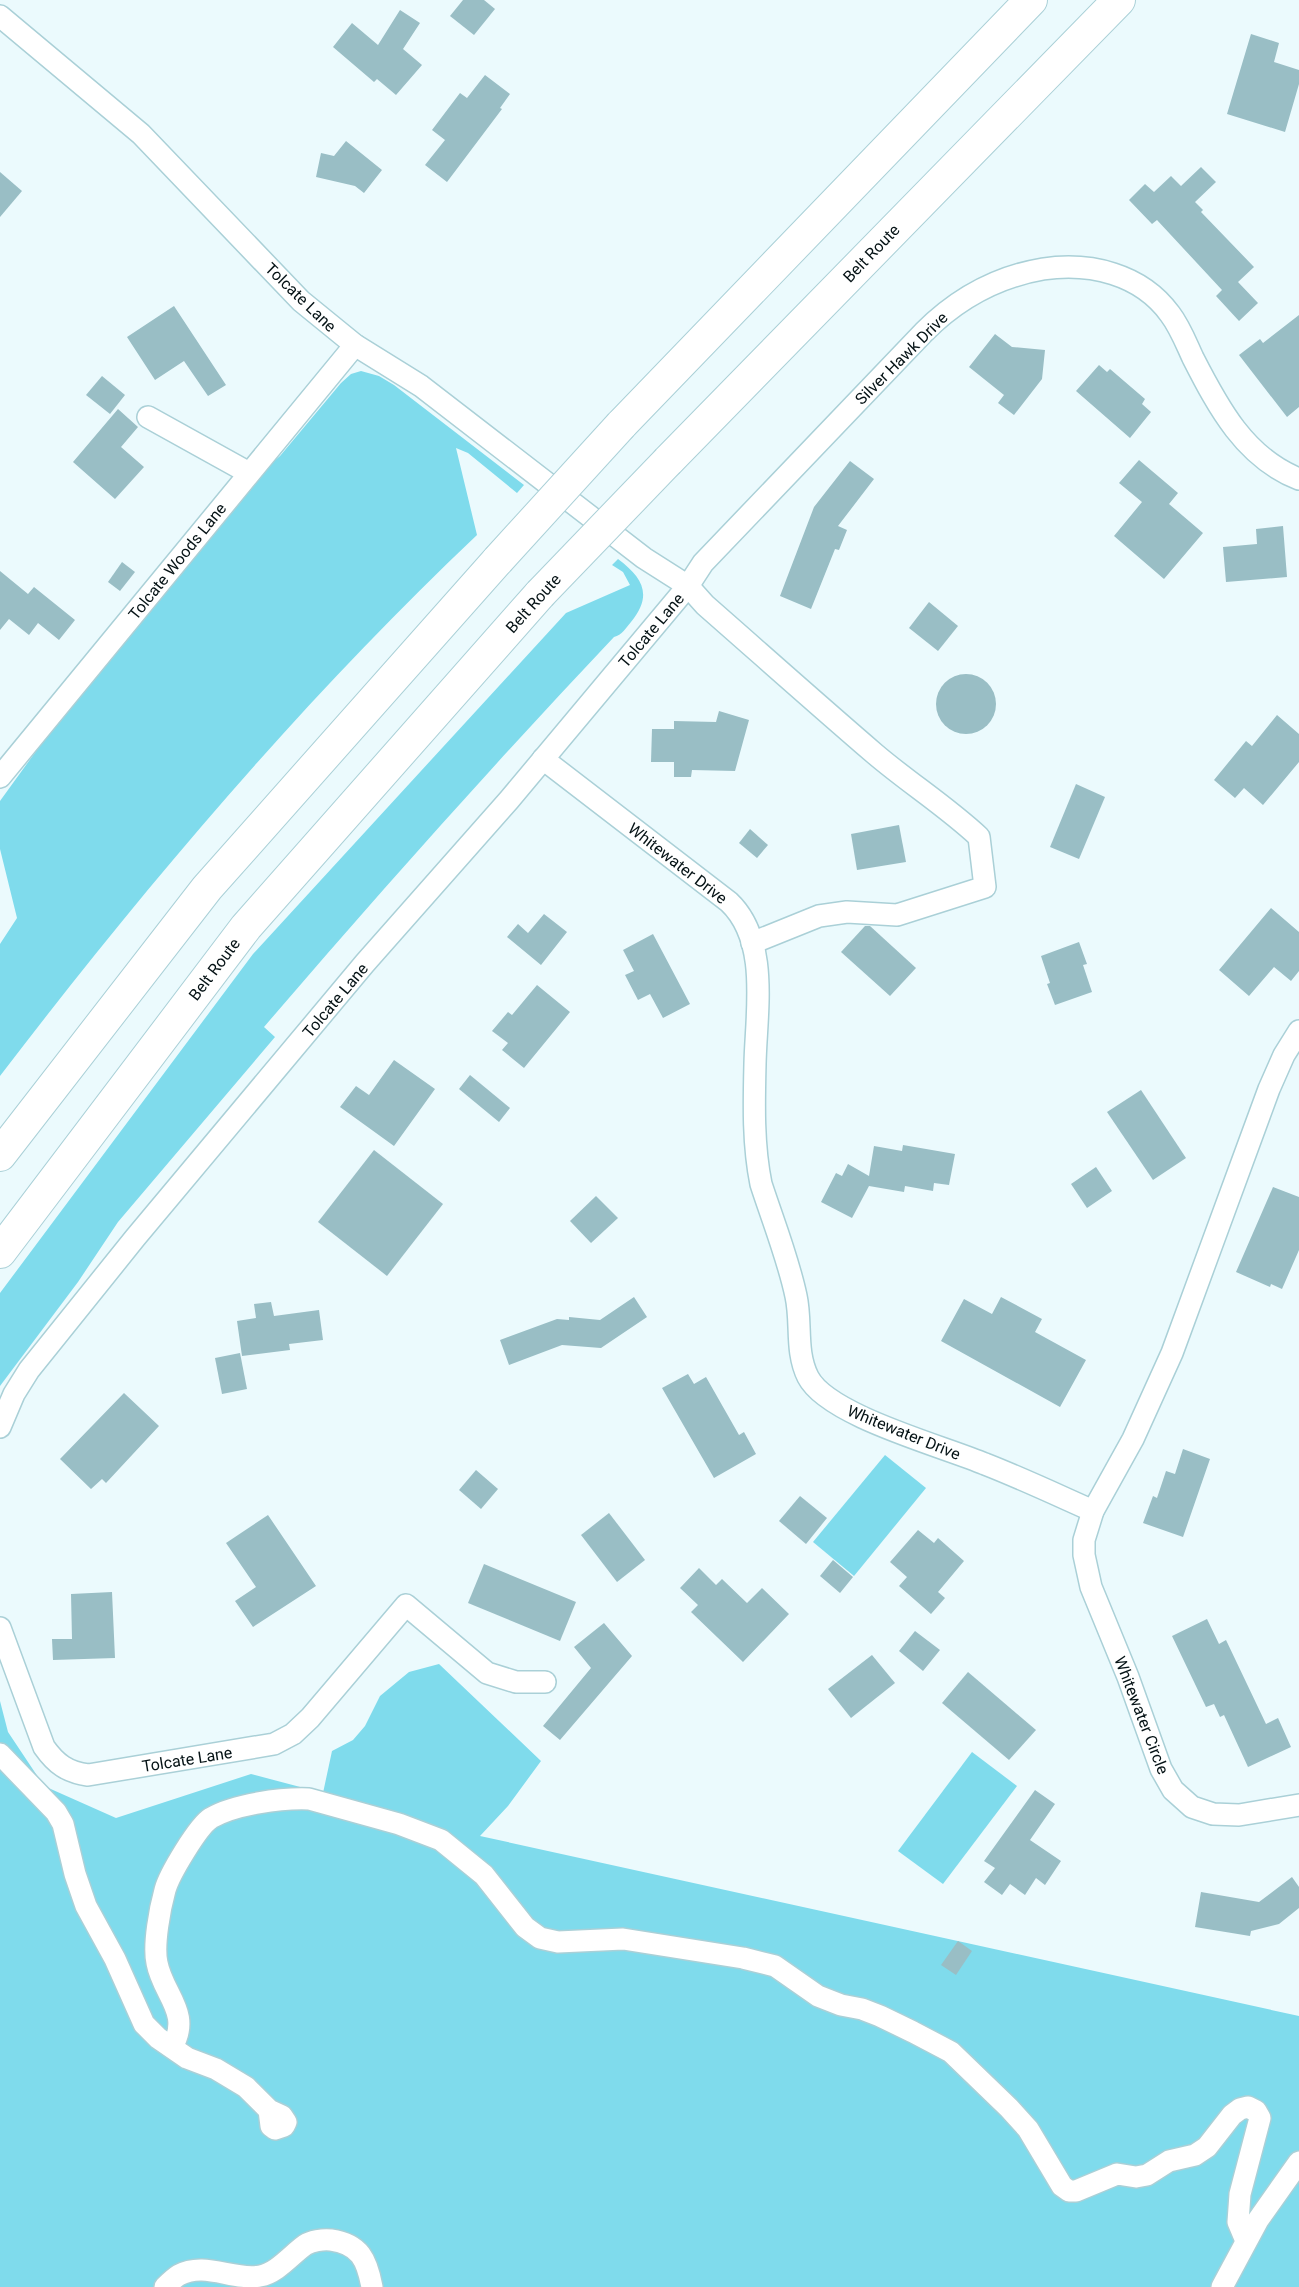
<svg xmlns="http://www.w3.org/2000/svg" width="1299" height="2287" font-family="Roboto,sans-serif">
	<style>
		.green { fill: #7fdbec }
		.building { fill: #99bec5 }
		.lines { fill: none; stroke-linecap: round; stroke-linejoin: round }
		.minor-casing { stroke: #aad0d7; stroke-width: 24 }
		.highway-casing { stroke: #aad0d7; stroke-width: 34 }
		.minor { stroke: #fff; stroke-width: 21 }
		.highway { stroke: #fff; stroke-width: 32 }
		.highway-bridge-casing { stroke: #aad0d7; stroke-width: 34; stroke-linecap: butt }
		.highway-bridge { stroke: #fff; stroke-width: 32 }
		.labels { text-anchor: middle; stroke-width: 5; stroke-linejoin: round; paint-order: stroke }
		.street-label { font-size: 16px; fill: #051215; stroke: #fff }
	</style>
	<rect width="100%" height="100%" fill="#ebfafd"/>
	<g class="green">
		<path d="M361,371L379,376L394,385L524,485L517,493L468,453L456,448L477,535C302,701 146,885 0,1076V944L17,918L0,849V801L55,725L261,472L280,456L341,383L351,374Z"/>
		<path d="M618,559C643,578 653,595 631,622C626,628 622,635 614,637C494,764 378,894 264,1027L275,1037L118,1222L78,1282L0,1386V1293L253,954L566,613L630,585L623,572L612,565Z"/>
		<path d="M885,1455L926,1488L854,1576L813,1542Z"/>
		<path d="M439,1664L541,1761L508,1806L480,1836L1299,2016V2287H0V1701L8,1732L44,1786L116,1818L251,1774L323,1793L332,1751L353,1740L365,1726L380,1696L409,1672Z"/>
		<path d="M972,1752L1017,1786L943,1884L898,1851Z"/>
	</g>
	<g class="building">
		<path d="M463,0H484L495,9L474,35L450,16Z"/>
		<path d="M400,10L420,23L403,49L422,65L396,95L377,79L374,82L333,47L352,23L378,45Z"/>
		<path d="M1251,34L1279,43L1274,62L1299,70V84L1285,132L1227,114Z"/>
		<path d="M485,75L510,94L500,108L502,109L447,182L425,165L445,140L432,130L460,93L467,98Z"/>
		<path d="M346,141L382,170L364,193L355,186L316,177L321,153L334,156Z"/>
		<path d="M1201,167L1216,182L1195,202L1203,210L1201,212L1254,267L1238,282L1258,303L1239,321L1216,296L1222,290L1157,220L1152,224L1129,200L1145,184L1154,192L1171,176L1181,186Z"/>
		<path d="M0,172L22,191L0,217Z"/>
		<path d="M174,306L226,385L208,396L184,361L155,380L127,337Z"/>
		<path d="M1299,315V407L1287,417L1239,355L1260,339L1263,343Z"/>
		<path d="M995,334L1012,347L1045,350L1042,379L1014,415L998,403L1004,395L969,367Z"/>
		<path d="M1099,365L1107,372L1110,369L1145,399L1142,404L1151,412L1130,438L1076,391Z"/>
		<path d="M102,376L125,395L110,414L86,395Z"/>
		<path d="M118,409L138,427L121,447L144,467L115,499L73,462Z"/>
		<path d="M1139,460L1178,493L1169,504L1203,533L1164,579L1114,536L1142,502L1119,483Z"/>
		<path d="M850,461L874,479L838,526L847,530L839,550L835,549L811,609L780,596L814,507Z"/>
		<path d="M1283,526L1287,577L1226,582L1223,547L1257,544L1256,529Z"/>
		<path d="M122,562L135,572L120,591L108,582Z"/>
		<path d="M0,571L28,594L34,587L75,620L59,640L38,623L29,635L9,619L0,630Z"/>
		<path d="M929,602L958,626L938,651L909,628Z"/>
		<circle cx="966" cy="704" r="30"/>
		<path d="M719,711L749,720L735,771L692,770L691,777H674V762H651L652,729H674V721L716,722Z"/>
		<path d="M1277,715L1299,734V762L1263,805L1244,788L1235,798L1214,780L1246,741L1252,746Z"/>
		<path d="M1076,784L1105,797L1079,859L1050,847Z"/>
		<path d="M899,825L906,862L857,870L851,834Z"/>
		<path d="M750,829L768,845L757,858L739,843Z"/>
		<path d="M1271,908L1299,932V971L1291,981L1274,967L1249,996L1219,970Z"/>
		<path d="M544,914L567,932L541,965L507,937L518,924L528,933Z"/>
		<path d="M865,926H870L916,968L890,996L841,952Z"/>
		<path d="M653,934L690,1004L663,1018L650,994L638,1000L625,975L634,971L623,950Z"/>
		<path d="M1079,942L1087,964L1083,965L1092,992L1055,1005L1047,984L1050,983L1041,956Z"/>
		<path d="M537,985L570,1012L524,1068L502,1050L508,1043L492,1031L508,1012L512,1015Z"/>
		<path d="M394,1060L435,1089L394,1146L340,1107L356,1086L369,1095Z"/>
		<path d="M470,1075L510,1108L499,1122L459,1089Z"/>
		<path d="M1141,1090L1186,1158L1153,1180L1107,1112Z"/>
		<path d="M903,1145L955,1154L949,1185L934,1183L933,1191L905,1186L904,1192L869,1186L852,1218L821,1202L836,1173L842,1176L848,1164L869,1176L874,1146L902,1151Z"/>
		<path d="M374,1150L443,1204L387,1276L318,1222Z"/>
		<path d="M1096,1167L1112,1191L1087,1208L1071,1184Z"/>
		<path d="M1273,1187L1299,1197V1250L1282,1289L1271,1284L1270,1287L1236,1272Z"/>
		<path d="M596,1196L618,1218L591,1243L570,1221Z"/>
		<path d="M634,1297L647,1317L601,1348L562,1345L509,1365L500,1340L557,1319L569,1320V1317L600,1320Z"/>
		<path d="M1001,1297L1042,1319L1035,1332L1086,1360L1060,1407L941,1341L964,1299L992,1314Z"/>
		<path d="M271,1302L274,1316L319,1310L323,1340L289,1344L290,1350L242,1356L237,1321L256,1318L254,1304Z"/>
		<path d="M240,1353L247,1389L222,1394L215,1358Z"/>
		<path d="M688,1374L694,1384L706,1377L739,1435L744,1432L756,1454L714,1478L662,1388Z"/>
		<path d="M124,1393L159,1426L106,1483L102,1479L91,1489L60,1459Z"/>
		<path d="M1183,1449L1210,1459L1183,1537L1143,1523L1153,1496L1157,1498L1166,1471L1175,1474Z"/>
		<path d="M476,1470L498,1489L481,1509L459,1490Z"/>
		<path d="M800,1496L827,1518L806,1544L779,1521Z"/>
		<path d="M609,1513L645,1560L617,1582L581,1535Z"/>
		<path d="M268,1515L316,1586L253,1627L235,1601L256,1587L226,1543Z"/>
		<path d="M918,1530L934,1543L938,1538L964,1561L938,1592L945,1598L931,1614L899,1586L907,1577L890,1562Z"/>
		<path d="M833,1560L853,1577L840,1593L820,1576Z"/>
		<path d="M484,1564L576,1602L560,1641L468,1603Z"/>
		<path d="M699,1568L716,1585L722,1579L747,1603L762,1588L789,1614L743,1662L691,1612L698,1605L680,1588Z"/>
		<path d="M112,1592L115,1658L53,1660L52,1639H72L71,1594Z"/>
		<path d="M1207,1619L1219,1644L1226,1640L1266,1724L1278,1718L1291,1747L1248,1767L1224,1715L1220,1717L1214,1704L1206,1707L1172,1636Z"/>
		<path d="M604,1623L632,1656L560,1740L543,1726L591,1668L574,1647Z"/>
		<path d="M915,1631L940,1650L923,1671L899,1651Z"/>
		<path d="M872,1655L895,1683L851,1718L828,1689Z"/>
		<path d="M968,1672L1036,1730L1009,1760L942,1703Z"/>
		<path d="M1035,1790L1055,1804L1030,1840L1061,1861L1045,1885L1036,1878L1025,1895L1010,1884L1002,1895L984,1882L995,1868L984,1861Z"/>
		<path d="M1292,1877L1299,1887V1908L1279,1924L1251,1931L1250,1936L1195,1927L1201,1892L1259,1902Z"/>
		<path d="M958,1941L972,1951L956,1975L941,1965Z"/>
	</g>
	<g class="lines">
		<defs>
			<g id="minor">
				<path d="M0,16L141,134L301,301L355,345L421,386L644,558L688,586L705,605C762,655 818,705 875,754C909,783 947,807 979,837L985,887L897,915L847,912L819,916L752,943"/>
				<path d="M148,417L249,473"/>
				<path d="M543,759L729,902C770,941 756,1013 755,1064C754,1104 753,1145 761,1184C773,1221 788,1258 796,1296C802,1323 795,1351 808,1377C828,1416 943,1446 985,1464C1021,1478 1057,1495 1093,1511"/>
				<path d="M0,777L355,345"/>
				<path d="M1299,1031L1284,1055L1269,1089L1172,1353L1133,1439L1093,1511L1084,1540V1555L1091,1587L1128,1677L1161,1769L1173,1790L1192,1807L1213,1814L1239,1815L1299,1805"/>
				<path d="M0,1427L14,1394L29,1370L135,1238L365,963L509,800L688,586L703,563L924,332C957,299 996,277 1043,269C1090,262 1141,274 1170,314C1180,327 1186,343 1193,358C1218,407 1245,458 1299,479"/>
				<path d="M0,1628L44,1747C56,1764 67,1772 88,1775L274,1744L293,1734L310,1718L406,1605L487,1673L516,1682H545"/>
				<path d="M0,1754L56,1812L63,1824L75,1874L86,1906L115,1959L144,2024L158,2038L187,2058L216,2069L246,2087L269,2110L271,2126L275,2129L284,2126L286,2122L282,2116L269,2110"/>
				<path d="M172,2047C192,2013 163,1995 157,1963C153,1945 160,1908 165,1890C169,1875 198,1826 211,1818C235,1804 281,1798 309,1799L399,1824L441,1840L484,1875L525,1927L540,1938L558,1942L623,1939L743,1958L775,1966L818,1996L841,2005L862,2009L880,2016L913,2032L951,2052L1009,2108L1028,2129L1062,2186L1069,2191H1076L1117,2174L1136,2177L1147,2175L1169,2161L1195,2155L1207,2147L1232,2115L1240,2109L1248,2107L1256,2111L1260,2118L1240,2194L1238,2222L1246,2241"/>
				<path d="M165,2287C169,2283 174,2278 179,2275C205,2261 233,2281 260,2276C277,2273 291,2255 305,2245C311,2241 323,2239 331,2240C360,2244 367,2260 372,2287"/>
				<path d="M1222,2287L1258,2220L1299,2162"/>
			</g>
			<g id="highway">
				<path d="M621,425L1031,0"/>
				<path d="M668,461L1119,0"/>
				<path d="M0,1155L207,888L498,560"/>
				<path d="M0,1252L246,927L540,594"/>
			</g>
		</defs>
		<use href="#minor" class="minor-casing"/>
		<use href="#highway" class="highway-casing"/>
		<use href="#minor" class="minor"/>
		<use href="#highway" class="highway"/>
		<defs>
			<g id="highway-bridge">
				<path d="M498,560L621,425"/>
				<path d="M540,594L668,461"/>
			</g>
		</defs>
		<use href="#highway-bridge" class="highway-bridge-casing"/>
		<use href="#highway-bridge" class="highway-bridge"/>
	</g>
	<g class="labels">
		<g class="street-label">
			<text transform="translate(871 253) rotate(-46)" y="6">Belt Route</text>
			<text transform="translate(301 297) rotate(44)" y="6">Tolcate Lane</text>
			<text transform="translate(901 358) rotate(-45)" y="6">Silver Hawk Drive</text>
			<text transform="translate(177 561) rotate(-51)" y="6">Tolcate Woods Lane</text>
			<text transform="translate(533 603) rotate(-48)" y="6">Belt Route</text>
			<text transform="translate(651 630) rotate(-50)" y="6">Tolcate Lane</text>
			<text transform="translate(678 863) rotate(38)" y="6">Whitewater Drive</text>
			<text transform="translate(214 969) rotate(-53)" y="6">Belt Route</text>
			<text transform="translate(335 1000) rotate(-50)" y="6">Tolcate Lane</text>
			<text transform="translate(904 1432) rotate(22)" y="6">Whitewater Drive</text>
			<text transform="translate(1142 1715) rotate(69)" y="6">Whitewater Circle</text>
			<text transform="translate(187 1759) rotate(-9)" y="6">Tolcate Lane</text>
		</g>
	</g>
</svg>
